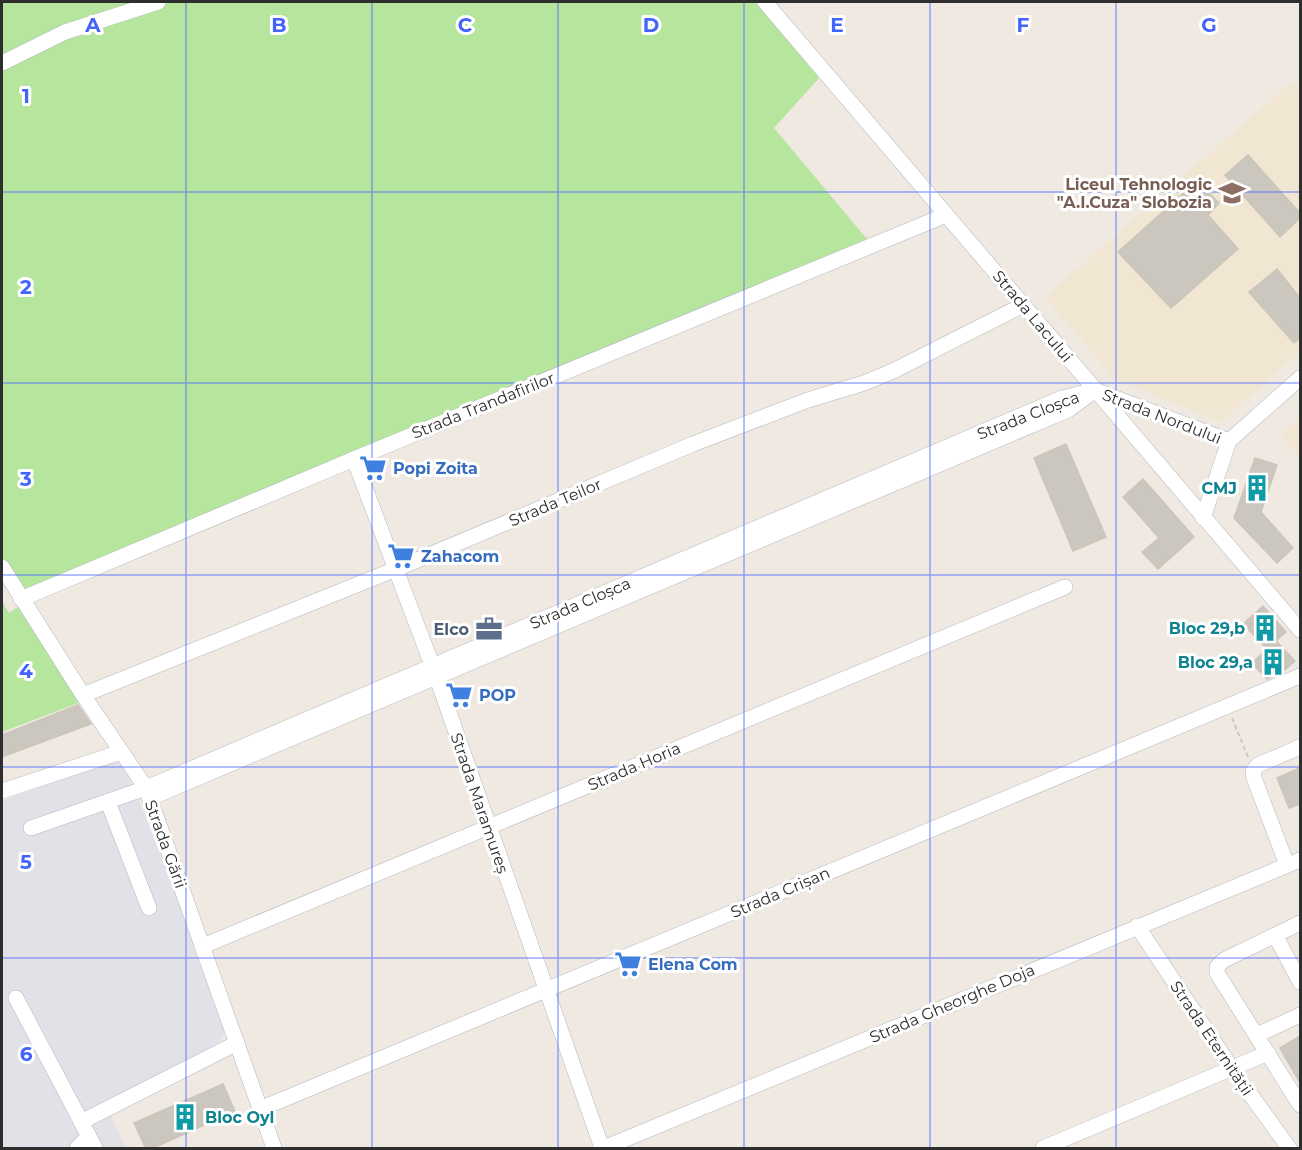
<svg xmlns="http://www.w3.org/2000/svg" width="1302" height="1150" font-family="Montserrat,sans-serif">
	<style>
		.industrial { fill: #e3e1e8 }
		.education { fill: #f0e6d1 }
		.green { fill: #b6e59e }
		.building { fill: #cbc7bf; stroke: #cbc5ba; stroke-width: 1.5 }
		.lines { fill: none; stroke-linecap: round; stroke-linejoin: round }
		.minor-casing { stroke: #b4b7c1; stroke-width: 16 }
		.path { stroke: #c9c9c9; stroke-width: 2; stroke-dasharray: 4.5 3; stroke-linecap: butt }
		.minor { stroke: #fff; stroke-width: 15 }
		.grid { fill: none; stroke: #4264fb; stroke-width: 1.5; stroke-opacity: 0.55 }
		.labels { text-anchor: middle; stroke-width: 6; stroke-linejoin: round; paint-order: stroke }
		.education-label { font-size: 16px; font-weight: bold; fill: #785e54; stroke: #fff; text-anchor: end }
		.street-label { font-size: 16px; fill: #2e2e2e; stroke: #fff }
		.shop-label { font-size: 16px; font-weight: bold; fill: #366cbe; stroke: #fff; text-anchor: start }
		.culture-label { font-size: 16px; font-weight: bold; fill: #0d838f; stroke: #fff; text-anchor: end }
		.service-label { font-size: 16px; font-weight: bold; fill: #4e5e75; stroke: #fff; text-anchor: end }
		.grid-label { font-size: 20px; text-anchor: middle; font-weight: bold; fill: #4264fb; stroke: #fff; stroke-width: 6; stroke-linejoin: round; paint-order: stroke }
	</style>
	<rect width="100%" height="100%" fill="#efe9e1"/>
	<path class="industrial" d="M121,758L165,862L200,966L227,1028L207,1063L107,1107L126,1148H2V801Z"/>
	<g class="education">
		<path d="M1293,81L1300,89V351L1221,422L1115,379L1045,297Z"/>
		<path d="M1300,418V458L1280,435Z"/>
	</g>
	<g class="green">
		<path d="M2,2H755L819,78L774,128L867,239C585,355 305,475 26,596L2,558Z"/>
		<path d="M2,601L9,613L18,607L81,702L2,732Z"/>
	</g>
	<g class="building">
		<path d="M1248,155L1300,213V218L1280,237L1225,175Z"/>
		<path d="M1197,181L1219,203L1208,215L1238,249L1171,308L1118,252Z"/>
		<path d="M1277,269L1300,298V338L1294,343L1249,292Z"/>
		<path d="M1066,444L1106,537L1073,551L1034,458Z"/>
		<path d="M1255,458L1277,465L1261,512L1293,548L1277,563L1234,518Z"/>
		<path d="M1143,479L1194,537L1158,569L1142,552L1159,538L1123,497Z"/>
		<path d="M1263,606L1286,632L1276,641L1295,661L1281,673L1267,679L1252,663L1267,649L1243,624Z"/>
		<path d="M78,705L91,724L2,757V735Z"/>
		<path d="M1300,768V804L1289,808L1277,778Z"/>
		<path d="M1300,1036V1083L1280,1048Z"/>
		<path d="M223,1084L235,1111L151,1149H146L134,1123Z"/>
	</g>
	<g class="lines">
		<defs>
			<g id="minor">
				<path d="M765,2L1300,630"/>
				<path d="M2,63L65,32L158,2"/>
				<path d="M1097,391L1229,441"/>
				<path d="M354,459L437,678L602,1148"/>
				<path d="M1203,518L1229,441L1300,378"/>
				<path d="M2,567L83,695L146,788L274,1148"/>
				<path d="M21,599L354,459L946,215"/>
				<path d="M83,695L396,569L693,444L808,400L864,383L893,371L1023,305"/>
				<path d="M2,791L121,752"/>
				<path d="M150,798L1068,410L1090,394"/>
				<path d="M108,802L149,908"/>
				<path d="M31,828L146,788L1062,398L1095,390"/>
				<path d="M1287,865L1254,778L1253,771L1258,765L1300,747"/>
				<path d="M1300,923L1224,960L1217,967V973L1300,1105"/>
				<path d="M1137,926L1232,1069L1289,1148"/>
				<path d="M1275,935L1300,982"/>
				<path d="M203,946L1065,587"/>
				<path d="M16,998L95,1148"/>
				<path d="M1257,1035L1300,1015"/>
				<path d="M260,1109L1300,676"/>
				<path d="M81,1122L237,1043"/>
				<path d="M77,1148L89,1136"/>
				<path d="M604,1148L1300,860"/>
				<path d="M1043,1148L1268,1053"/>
			</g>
		</defs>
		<use href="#minor" class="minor-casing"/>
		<path class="path" d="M1232,718L1248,757"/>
		<use href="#minor" class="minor"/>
	</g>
	<path class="grid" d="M186,2V1148M372,2V1148M558,2V1148M744,2V1148M930,2V1148M1116,2V1148M2,192H1300M2,383H1300M2,575H1300M2,767H1300M2,958H1300"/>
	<defs>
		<symbol id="university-bare" viewBox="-9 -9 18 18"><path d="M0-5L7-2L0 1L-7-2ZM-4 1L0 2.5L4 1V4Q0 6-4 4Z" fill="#8d6e63" stroke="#fff" stroke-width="2.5" paint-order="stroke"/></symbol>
		<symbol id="supermarket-bare" viewBox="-9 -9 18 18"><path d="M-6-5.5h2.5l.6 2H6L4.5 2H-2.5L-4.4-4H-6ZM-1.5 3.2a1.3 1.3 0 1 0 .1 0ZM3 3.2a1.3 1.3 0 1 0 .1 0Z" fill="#3f7fe0" stroke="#fff" stroke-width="2.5" paint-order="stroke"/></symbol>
		<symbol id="building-bare" viewBox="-9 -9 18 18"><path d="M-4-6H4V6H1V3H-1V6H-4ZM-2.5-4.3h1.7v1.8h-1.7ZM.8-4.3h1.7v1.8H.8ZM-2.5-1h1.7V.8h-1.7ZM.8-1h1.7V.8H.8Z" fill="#0f9aa8" stroke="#fff" stroke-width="2.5" paint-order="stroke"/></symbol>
		<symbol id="office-bare" viewBox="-9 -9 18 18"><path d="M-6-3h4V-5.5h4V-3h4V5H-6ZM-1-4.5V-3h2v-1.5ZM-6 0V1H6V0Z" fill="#5c6f8a" stroke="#fff" stroke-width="2.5" paint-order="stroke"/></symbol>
	</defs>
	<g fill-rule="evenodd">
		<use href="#university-bare" x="1213" y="174" width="38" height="38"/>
		<use href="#supermarket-bare" x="354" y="449" width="38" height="38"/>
		<use href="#building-bare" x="1238" y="469" width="38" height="38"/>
		<use href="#supermarket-bare" x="382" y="537" width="38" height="38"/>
		<use href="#building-bare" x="1246" y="609" width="38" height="38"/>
		<use href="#office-bare" x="470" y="610" width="38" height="38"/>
		<use href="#building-bare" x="1254" y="643" width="38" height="38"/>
		<use href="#supermarket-bare" x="440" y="676" width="38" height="38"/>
		<use href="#supermarket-bare" x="609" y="945" width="38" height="38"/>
		<use href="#building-bare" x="166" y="1098" width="38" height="38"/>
	</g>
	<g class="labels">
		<g class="education-label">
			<text x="1212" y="190">Liceul Tehnologic<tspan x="1212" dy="18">"A.I.Cuza" Slobozia</tspan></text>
		</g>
		<g class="street-label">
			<text transform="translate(1033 316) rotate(50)" y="6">Strada Lacului</text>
			<text transform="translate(483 405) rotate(-22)" y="6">Strada Trandafirilor</text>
			<text transform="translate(1028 415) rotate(-21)" y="6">Strada Cloșca</text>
			<text transform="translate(1162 416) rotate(21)" y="6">Strada Nordului</text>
			<text transform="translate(555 502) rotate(-23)" y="6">Strada Teilor</text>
			<text transform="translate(580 603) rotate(-23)" y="6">Strada Cloșca</text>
			<text transform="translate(634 766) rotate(-23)" y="6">Strada Horia</text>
			<text transform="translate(480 803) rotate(71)" y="6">Strada Maramureș</text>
			<text transform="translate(166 844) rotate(70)" y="6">Strada Gării</text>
			<text transform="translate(780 892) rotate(-23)" y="6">Strada Crișan</text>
			<text transform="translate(952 1003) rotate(-23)" y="6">Strada Gheorghe Doja</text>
			<text transform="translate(1212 1038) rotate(56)" y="6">Strada Eternității</text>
		</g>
		<g class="shop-label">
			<text x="393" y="474">Popi Zoita</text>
			<text x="421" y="562">Zahacom</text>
			<text x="479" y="701">POP</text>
			<text x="648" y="970">Elena Com</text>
		</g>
		<g class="culture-label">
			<text x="1237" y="494">CMJ</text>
			<text x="1245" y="634">Bloc 29,b</text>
			<text x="1253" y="668">Bloc 29,a</text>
			<text x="205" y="1123" text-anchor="start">Bloc Oyl</text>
		</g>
		<g class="service-label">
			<text x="469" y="635">Elco</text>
		</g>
	</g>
	<g class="grid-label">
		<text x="93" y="32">A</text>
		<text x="279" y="32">B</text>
		<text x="465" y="32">C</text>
		<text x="651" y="32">D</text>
		<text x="837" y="32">E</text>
		<text x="1023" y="32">F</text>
		<text x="1209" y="32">G</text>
		<text x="26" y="103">1</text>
		<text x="26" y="294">2</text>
		<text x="26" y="486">3</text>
		<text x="26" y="678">4</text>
		<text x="26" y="869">5</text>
		<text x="26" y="1061">6</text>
	</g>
	<rect width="1302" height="1150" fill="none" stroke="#2e2e2e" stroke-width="6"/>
</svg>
